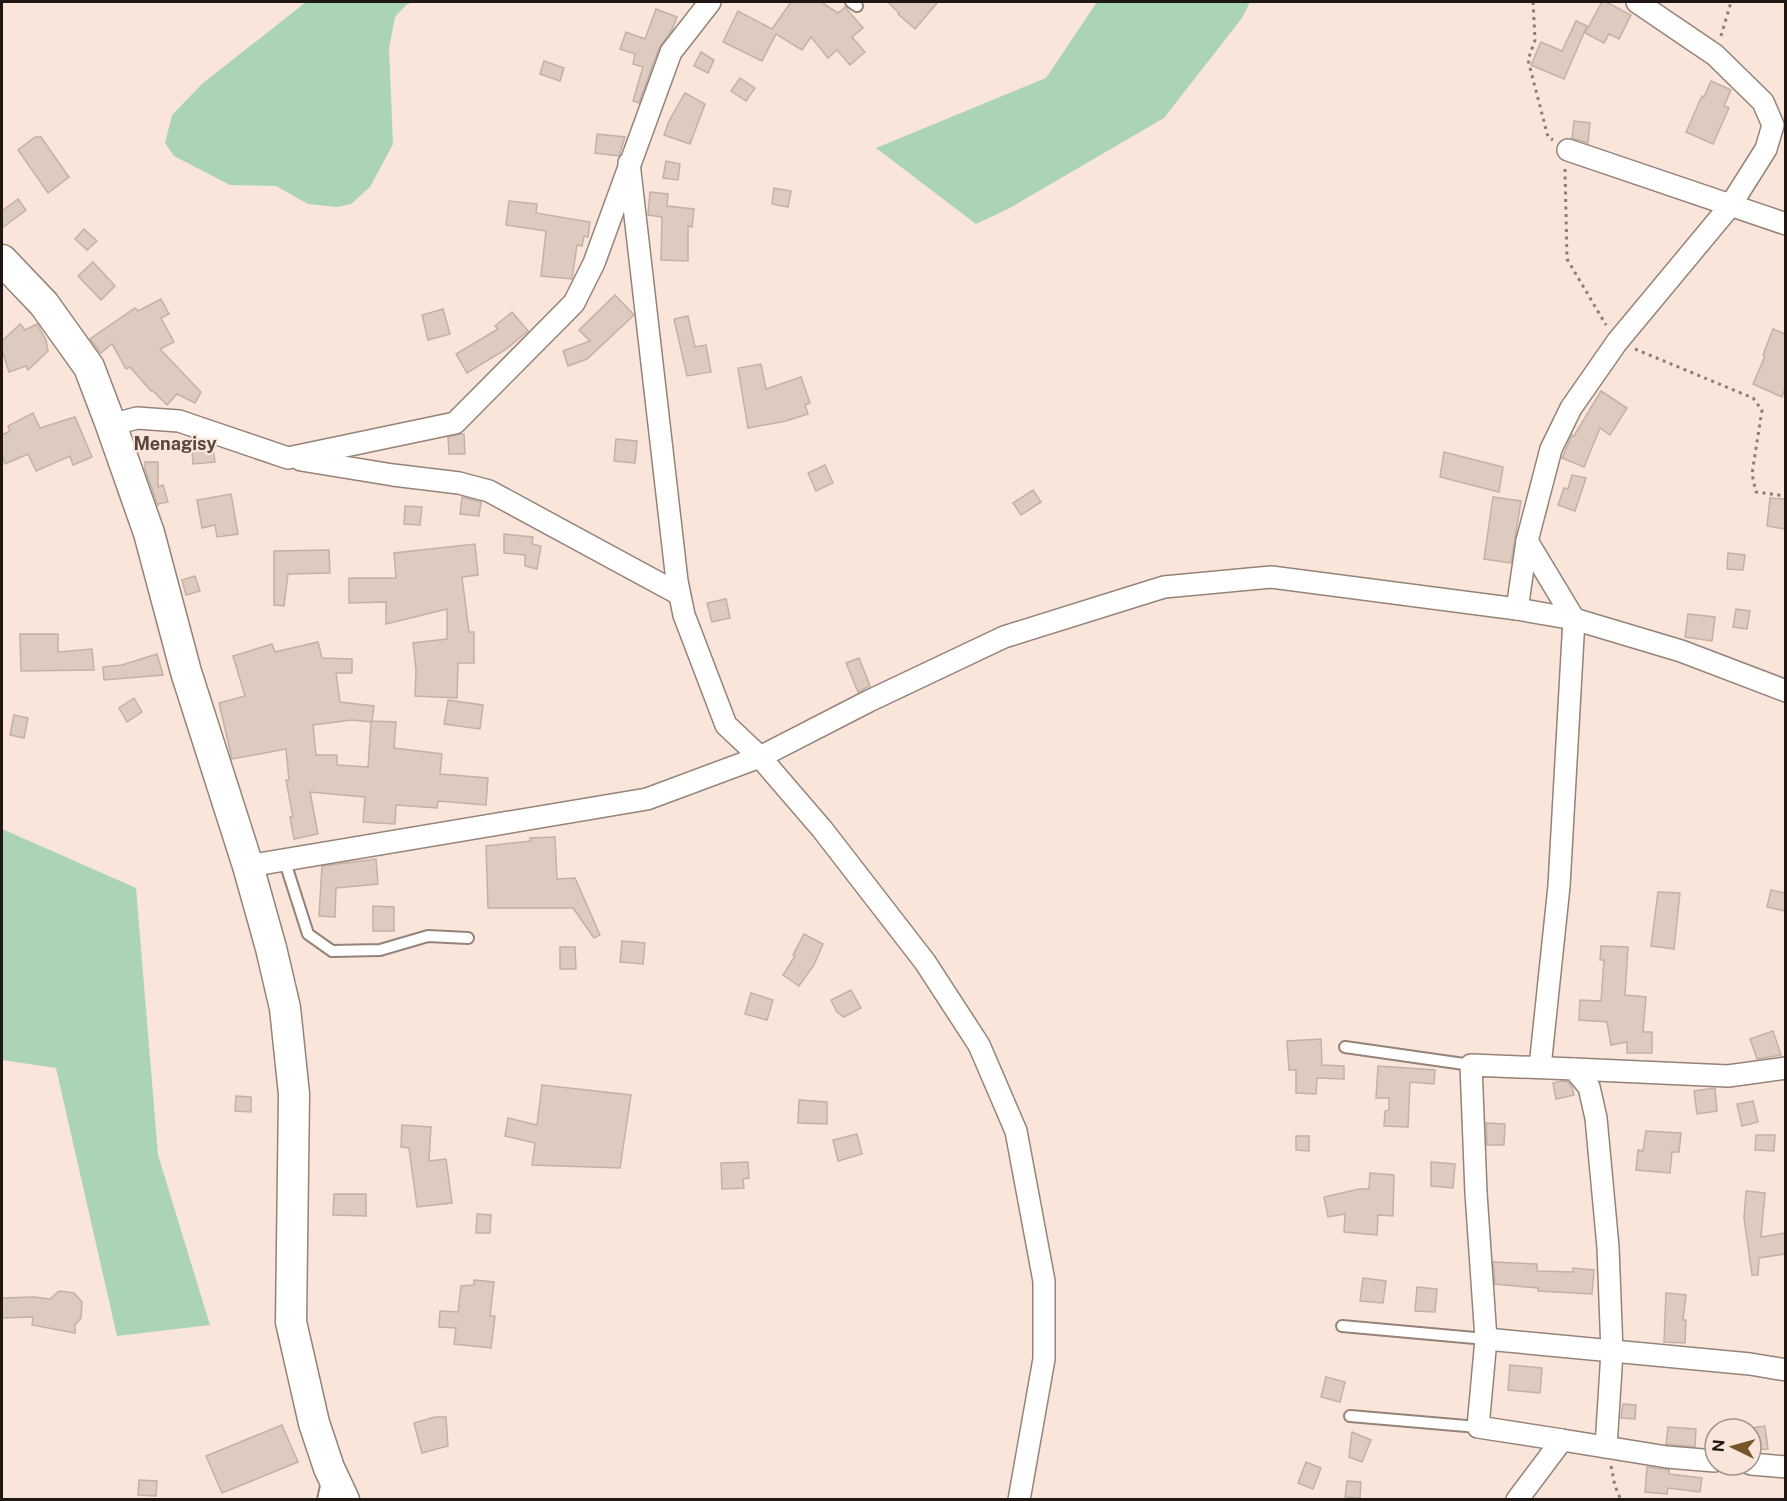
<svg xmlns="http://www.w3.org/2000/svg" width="1787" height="1501" font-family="'Public Sans',sans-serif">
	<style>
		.green { fill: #abd4b6 }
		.building { fill: #decbbf; stroke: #c4b1a6; stroke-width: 1.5; fill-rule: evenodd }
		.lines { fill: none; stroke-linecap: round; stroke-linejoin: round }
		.service-casing { stroke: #958378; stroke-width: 14 }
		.minor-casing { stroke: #958378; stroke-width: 24 }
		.secondary-casing { stroke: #958378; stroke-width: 33 }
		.path { stroke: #8c7e76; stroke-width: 3; stroke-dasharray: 3 4.5; stroke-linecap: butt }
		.service { stroke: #fff; stroke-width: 10 }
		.minor { stroke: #fff; stroke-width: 21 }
		.secondary { stroke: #fff; stroke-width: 30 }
		.labels { text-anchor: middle; stroke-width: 4.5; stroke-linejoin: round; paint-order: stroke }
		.neighbourhood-label { font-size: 18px; font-weight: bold; fill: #57473d; stroke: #f9e5d9 }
	</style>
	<rect width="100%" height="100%" fill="#f9e5d9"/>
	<g class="green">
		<path d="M306,2H413L406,5L395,17L389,48L393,144L370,187L351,204L337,207L308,204L276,186L230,185L174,156L165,143L172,115L203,83Z"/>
		<path d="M1097,2H1250L1242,18L1164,118L1008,209L976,224L876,148L1046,78Z"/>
		<path d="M2,829L136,888L158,1155L210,1325L117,1336L56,1068L2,1060Z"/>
	</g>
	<g class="building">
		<path d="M791,2H821L838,13L845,7L863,28L852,37L865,52L850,65L837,50L828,58L811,37L802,50L776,34L762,61L723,42L738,11L772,29Z"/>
		<path d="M888,2H938L915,29L898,14L899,13Z"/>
		<path d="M1602,2H1606L1631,15L1619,39L1609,34L1604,43L1585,33Z"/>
		<path d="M656,9L677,17L672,30L659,48L639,103L633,101L643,67L633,64L635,54L620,49L626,32L645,39Z"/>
		<path d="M1576,21L1587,26L1564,79L1531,65L1541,42L1562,51Z"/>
		<path d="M701,52L714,60L708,73L694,66Z"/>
		<path d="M544,61L564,68L560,81L540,74Z"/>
		<path d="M740,78L755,88L746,101L731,91Z"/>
		<path d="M1711,81L1731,90L1724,106L1729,108L1713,144L1686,132L1702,96L1704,97Z"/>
		<path d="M685,93L705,104L690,144L664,135L669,121Z"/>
		<path d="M1574,121L1590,123L1588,143L1572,138Z"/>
		<path d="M597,134L625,137L619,156L595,153Z"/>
		<path d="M35,137H41L69,177L48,193L18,150Z"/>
		<path d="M666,161L680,164L678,180L663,178Z"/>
		<path d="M774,188L791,191L788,207L772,204Z"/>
		<path d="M650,192L668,194L667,206L694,209L692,227L688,226V261L661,260L662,217L648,215Z"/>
		<path d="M18,199L26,210L2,228V211Z"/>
		<path d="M509,201L537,204L536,213L590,222L588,237L584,236L582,246L577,245L572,279L541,276L546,231L506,225Z"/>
		<path d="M84,229L97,241L87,250L75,239Z"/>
		<path d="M93,262L115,286L101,300L78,276Z"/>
		<path d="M615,295L634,315L587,359L568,366L563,351L590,341L579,330Z"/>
		<path d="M161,299L169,314L161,318L174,342L160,349L201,392L195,403L177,394L167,405L152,390L151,391L130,367L126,369L112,344L101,353L90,339L135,308L138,311Z"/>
		<path d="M443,309L450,334L428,340L422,315Z"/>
		<path d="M512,312L528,331L505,350L467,373L456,354L498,329L495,326Z"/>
		<path d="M688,316L695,347L706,345L711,372L687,376L674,319Z"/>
		<path d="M20,324L25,330L37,324L46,340L48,351L28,370L26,366L9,372L2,350V341Z"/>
		<path d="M1773,329L1785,334V388L1782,397L1753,384L1765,356L1763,355Z"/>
		<path d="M761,364L766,389L801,377L810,403L805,405L808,414L786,421L748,428L738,368Z"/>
		<path d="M1601,391L1627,408L1610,435L1600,428L1584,467L1562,458L1572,435L1574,436Z"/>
		<path d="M33,413L40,428L75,417L92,457L73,465L70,456L36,471L28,454L5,464L2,455V435L10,431L8,426Z"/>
		<path d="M460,434H464L465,454H449L448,437Z"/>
		<path d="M616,439L637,441L635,463L614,461Z"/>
		<path d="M213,448L215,462L193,464L192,450Z"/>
		<path d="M1444,452L1503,467L1499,492L1440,477Z"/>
		<path d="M145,462H158V487L163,485L168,502L158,504V506L145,469Z"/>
		<path d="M825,465L833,483L816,491L808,473Z"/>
		<path d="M1572,475L1586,478L1575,511L1558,505L1564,488L1568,489Z"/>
		<path d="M1033,490L1041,502L1021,515L1013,503Z"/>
		<path d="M231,494L238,534L217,537L215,525L202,528L197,500Z"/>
		<path d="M462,497L481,502L479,516L460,514Z"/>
		<path d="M1493,497L1521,501L1511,563L1484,559Z"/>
		<path d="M1770,498L1785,499V529L1767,526Z"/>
		<path d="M405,506L422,507L420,525L404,524Z"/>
		<path d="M504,534L533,537L532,544L541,546L537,569L525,566V555L504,553Z"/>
		<path d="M475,544L478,575L462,577L469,632H474V663H458L457,698L415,696L416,670L413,643L447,639V609L386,624V602L349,603V578H396L394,553Z"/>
		<path d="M329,550L330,573L288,574L284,606L274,605V551Z"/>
		<path d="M1728,553L1745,555L1743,570L1727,569Z"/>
		<path d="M195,576L200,591L186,595L182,580Z"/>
		<path d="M726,599L730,618L712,622L707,603Z"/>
		<path d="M1736,609L1750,611L1747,629L1733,627Z"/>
		<path d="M1688,614L1715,617L1712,641L1685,637Z"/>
		<path d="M20,634H58V652L92,649L94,670L21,671Z"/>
		<path d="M318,642L322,658L352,659V673H336L340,702L374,706L372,721L396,722L394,748L442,754L440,774L488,778L486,805L438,801L437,808L396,805L395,824L363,822L365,797L310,792L318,834L294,839L290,817H293L286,780H289L286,749L232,759L219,703L245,696L233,656L272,644L275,652ZM352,720L371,722L368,767L337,765V755H316L313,725Z"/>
		<path d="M157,654L163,675L104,680L103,667L122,665Z"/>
		<path d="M859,658L870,686L858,692L846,663Z"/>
		<path d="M134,698L142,712L127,722L119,708Z"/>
		<path d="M448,700L483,705L480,729L444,724Z"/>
		<path d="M14,715L28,718L24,738L10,735Z"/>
		<path d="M555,837L557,879L575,878L600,935L594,938L573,908H488L486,846L531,841L530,838Z"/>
		<path d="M376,859L378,884L336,888L335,917L319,916L322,866Z"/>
		<path d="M1771,890L1785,893V911L1767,907Z"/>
		<path d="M1658,892L1680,893L1674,949L1651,946Z"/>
		<path d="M373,906L394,907V931H373Z"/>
		<path d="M804,934L823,944L814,965L799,986L783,975L795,956L793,955Z"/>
		<path d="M622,941L645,943L643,964L620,962Z"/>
		<path d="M1601,946L1628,947L1625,995L1646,997L1643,1032H1652V1053H1627V1042L1611,1045L1607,1022L1579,1020L1580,1000L1601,1001L1604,960H1600Z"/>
		<path d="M560,947H575L576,969H560Z"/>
		<path d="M851,990L861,1008L844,1017L837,1012L831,1000Z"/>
		<path d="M751,993L773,1000L767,1020L745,1014Z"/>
		<path d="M1773,1031L1781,1055L1757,1059L1750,1039Z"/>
		<path d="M1321,1039L1322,1065L1344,1066V1079L1317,1078L1316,1094L1296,1093V1070H1289L1287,1041Z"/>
		<path d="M1378,1066L1435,1070L1434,1084L1410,1082L1408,1127L1384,1126L1385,1111L1389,1110V1098H1376Z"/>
		<path d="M1562,1081L1568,1082L1572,1087L1574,1095L1556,1099L1553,1083Z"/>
		<path d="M542,1085L631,1095L620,1168L532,1165L535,1143L505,1136L508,1118L537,1125Z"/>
		<path d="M1715,1088L1717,1111L1697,1114L1694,1091Z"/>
		<path d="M236,1096L251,1097V1112L235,1111Z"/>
		<path d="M799,1100L827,1102V1124L798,1123Z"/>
		<path d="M1753,1101L1758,1122L1742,1126L1737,1104Z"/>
		<path d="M1486,1123L1505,1124L1504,1145H1487Z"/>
		<path d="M402,1125L431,1127L429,1161L446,1159L452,1203L417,1207L409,1148L401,1147Z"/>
		<path d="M1646,1131L1681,1133L1679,1152H1672L1670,1173L1636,1170L1638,1150L1643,1151Z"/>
		<path d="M857,1134L862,1154L838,1161L833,1140Z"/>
		<path d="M1756,1135H1775L1774,1151L1755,1150Z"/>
		<path d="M1296,1136H1309V1151L1296,1150Z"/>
		<path d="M748,1162L749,1178L743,1179L744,1188L722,1189L721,1163Z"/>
		<path d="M1431,1162L1455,1164L1453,1188L1431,1186Z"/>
		<path d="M1370,1173L1394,1175L1393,1216L1378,1215L1377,1235L1344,1232L1345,1214L1328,1217L1324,1197L1359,1189H1369Z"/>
		<path d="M1746,1191L1765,1193L1761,1237L1785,1233V1254L1759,1258L1758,1275H1752L1744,1218Z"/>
		<path d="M334,1194H366V1216L333,1215Z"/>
		<path d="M477,1214L491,1215L490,1233H476Z"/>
		<path d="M1493,1262L1537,1264V1271L1573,1272V1268L1594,1270L1592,1294L1538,1291V1288L1495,1284Z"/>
		<path d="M1363,1278L1386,1281L1383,1303L1360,1301Z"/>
		<path d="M474,1280L494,1282L490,1316H495L491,1348L454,1344L456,1328L439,1327L440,1311L458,1312L461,1286L474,1285Z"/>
		<path d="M1417,1287L1437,1289L1435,1312L1415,1311Z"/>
		<path d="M59,1291L74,1293L82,1302L81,1318L75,1325V1333L32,1325L33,1317L2,1318V1298L34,1297L50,1299Z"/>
		<path d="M1666,1293L1686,1295L1683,1320H1686L1685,1343L1664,1342Z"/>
		<path d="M1510,1365L1542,1368L1540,1393L1508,1390Z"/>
		<path d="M1326,1377L1345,1382L1340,1402L1321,1397Z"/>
		<path d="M1623,1404L1636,1405L1635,1419L1621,1418Z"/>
		<path d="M435,1417H446L448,1446L422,1453L414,1423Z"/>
		<path d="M282,1425L298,1462L222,1493L206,1456Z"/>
		<path d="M1765,1426L1768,1449L1754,1450L1751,1428Z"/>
		<path d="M1668,1427L1696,1429L1695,1447L1666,1444Z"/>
		<path d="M1352,1432L1371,1440L1362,1462L1349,1457Z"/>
		<path d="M1306,1462L1321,1468L1313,1489L1298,1483Z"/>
		<path d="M1647,1467L1669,1470V1474L1702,1478L1700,1492L1668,1488L1667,1494L1645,1492Z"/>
		<path d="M139,1480L157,1481L156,1496L138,1495Z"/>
		<path d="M1347,1481L1361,1482L1360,1498L1345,1497Z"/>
	</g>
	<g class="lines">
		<defs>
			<g id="service">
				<path d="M851,2L857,6"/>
				<path d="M284,859L308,934L332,951L380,950L428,936L468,938"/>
				<path d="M1345,1047L1471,1065"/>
				<path d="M1342,1326L1486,1339"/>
				<path d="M1350,1416L1478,1427"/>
				<path d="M323,1500L327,1481"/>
			</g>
			<g id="minor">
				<path d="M1568,150L1786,224"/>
				<path d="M629,163L677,581L684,615L726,725L760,757L822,829L925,962L979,1045L1016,1131L1044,1281V1359L1019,1500"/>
				<path d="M111,425L137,418L179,421L288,458L455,423L574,303L594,263L671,52L710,2"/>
				<path d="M301,460L393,475L459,483L489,491L679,594"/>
				<path d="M1527,541L1574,619L1559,886L1540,1067"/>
				<path d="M1517,609L1527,541L1551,449L1571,408L1617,342L1730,206L1766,149L1773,125L1763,102L1715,55L1637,2"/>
				<path d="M248,866L647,799L760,757L869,701L1004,637L1164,587L1271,577L1517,609L1574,619L1681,651L1786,691"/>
				<path d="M1574,1069L1728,1076L1786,1068"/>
				<path d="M1486,1339L1750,1364L1786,1370"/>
				<path d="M1562,1440L1478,1427L1486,1339L1476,1193L1471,1065L1574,1069L1589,1087L1596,1118L1608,1247L1612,1352L1606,1447"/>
				<path d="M1751,1464L1786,1467"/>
				<path d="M1517,1500L1562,1440L1667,1457L1715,1461"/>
			</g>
			<path id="secondary" d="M2,260L44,304L89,367L111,425L149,533L186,672L248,866L271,948L285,1008L294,1094L291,1322L314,1423L329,1468L344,1500"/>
		</defs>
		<use href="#service" class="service-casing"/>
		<use href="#minor" class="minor-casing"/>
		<use href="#secondary" class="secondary-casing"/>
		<g class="path">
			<path d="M1533,2L1535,40L1528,60L1548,137L1553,140"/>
			<path d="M1721,36L1731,2"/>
			<path d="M1565,169L1567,259L1606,325"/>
			<path d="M1635,349L1753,398L1762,410L1752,474L1756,492L1786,496"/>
			<path d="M1611,1466L1615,1486L1621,1500"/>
		</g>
		<use href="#service" class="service"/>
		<use href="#minor" class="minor"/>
		<use href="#secondary" class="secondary"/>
	</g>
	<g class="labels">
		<g class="neighbourhood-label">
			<text x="175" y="450">Menagisy</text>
		</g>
	</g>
	<rect width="1787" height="1501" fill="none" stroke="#1e1713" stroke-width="6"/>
	<g transform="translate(1733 1447) rotate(275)"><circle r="28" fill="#f9e5d9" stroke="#a1938a" stroke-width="1.5"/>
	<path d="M0-4.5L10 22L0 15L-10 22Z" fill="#75552b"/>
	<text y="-9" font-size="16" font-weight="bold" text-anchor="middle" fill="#1e1713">N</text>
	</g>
</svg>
